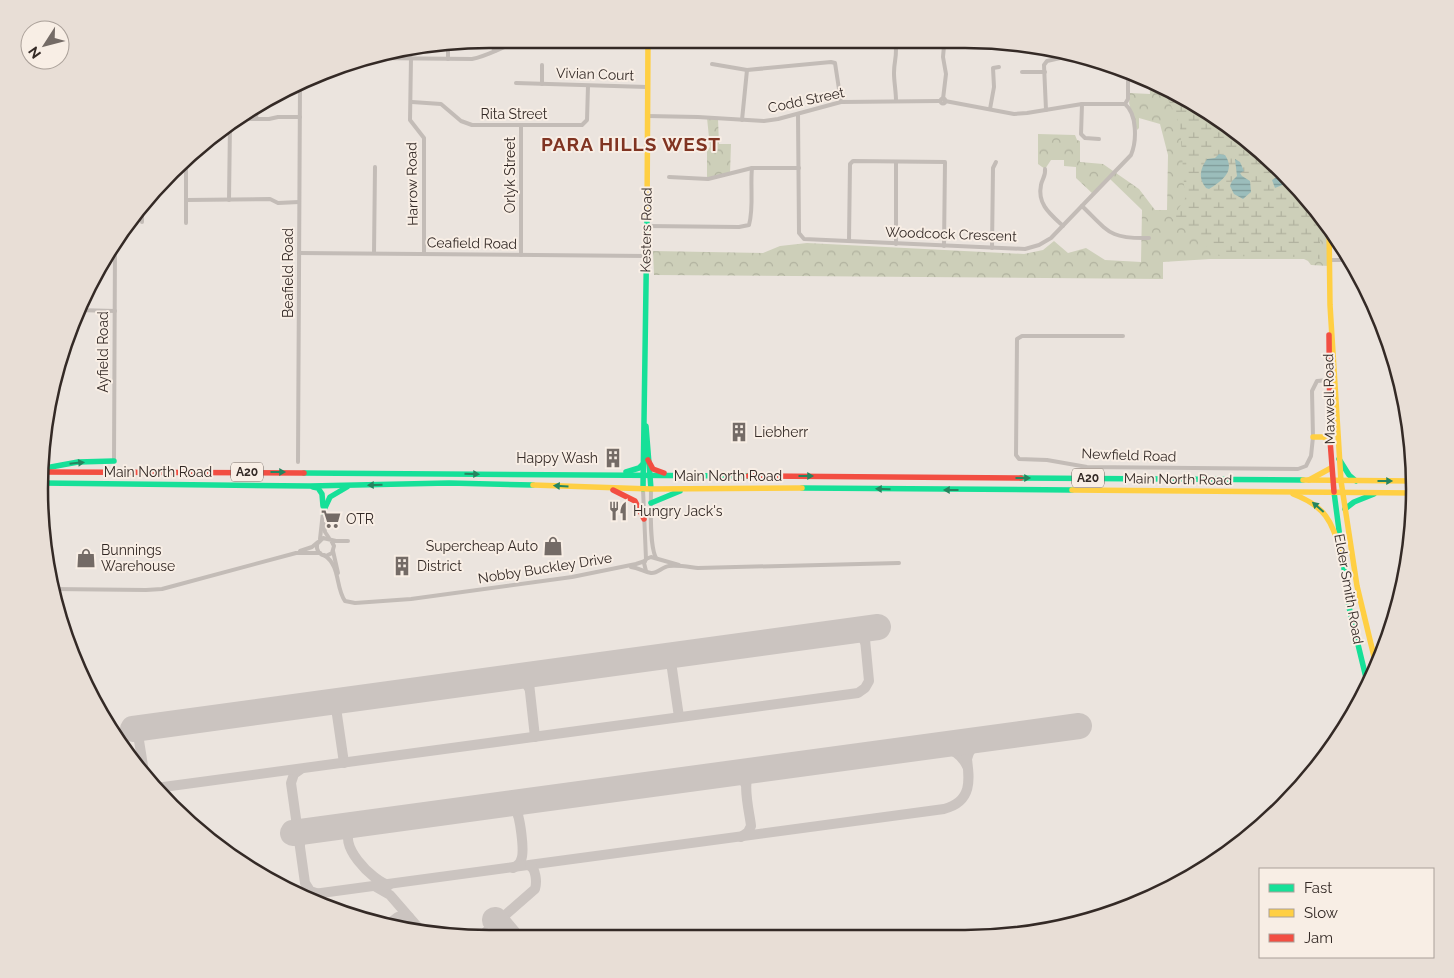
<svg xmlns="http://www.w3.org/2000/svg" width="1454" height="978" font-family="Raleway,sans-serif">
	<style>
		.forest { fill: url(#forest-crowns) }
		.wetland { fill: url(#wetland-marsh) }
		.water { fill: url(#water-rules) }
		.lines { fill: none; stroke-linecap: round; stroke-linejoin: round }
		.taxiway { stroke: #cbc4c0; stroke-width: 10 }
		.runway { stroke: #cbc4c0; stroke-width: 26 }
		.street { stroke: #c3bcb7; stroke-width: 4 }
		.fast { stroke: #16e098; stroke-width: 5.5 }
		.slow { stroke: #ffcf43; stroke-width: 5.5 }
		.jam { stroke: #f24e42; stroke-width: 5.5 }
		.oneway { fill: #25855f }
		.labels { text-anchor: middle; stroke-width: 4; stroke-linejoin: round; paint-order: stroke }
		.shield { fill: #f8eee5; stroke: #6f655f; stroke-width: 1 }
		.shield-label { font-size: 12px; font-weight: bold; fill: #342a26 }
		.street-label { font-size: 14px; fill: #342a26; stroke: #f8eee5 }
		.poi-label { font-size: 14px; fill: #342a26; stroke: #f8eee5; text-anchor: start }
		.district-label { font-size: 19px; font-weight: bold; letter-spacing: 1px; fill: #803422; stroke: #f8eee5 }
		.rim { fill: none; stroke: #342a26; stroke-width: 2.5 }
	</style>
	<defs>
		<pattern id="forest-crowns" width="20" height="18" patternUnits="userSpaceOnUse" patternTransform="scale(1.25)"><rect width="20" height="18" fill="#cdcfb9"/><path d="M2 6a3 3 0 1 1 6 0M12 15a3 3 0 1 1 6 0" fill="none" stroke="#b1b29f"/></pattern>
		<pattern id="wetland-marsh" width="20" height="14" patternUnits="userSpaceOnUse" patternTransform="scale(1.25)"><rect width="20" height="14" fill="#cdcfb9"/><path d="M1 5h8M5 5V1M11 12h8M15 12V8" fill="none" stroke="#b1b29f"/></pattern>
		<pattern id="water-rules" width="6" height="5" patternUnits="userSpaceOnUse" patternTransform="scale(1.25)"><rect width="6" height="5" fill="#9bbdbb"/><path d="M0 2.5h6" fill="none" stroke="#7f9a98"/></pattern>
	</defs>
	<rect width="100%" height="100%" fill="#ebe4de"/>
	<g class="forest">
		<path d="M927,39H965L1049,47L1050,55H1043L1042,46L954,48V45L927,40Z"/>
		<path d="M1149,80L1164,85L1283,170L1329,226V266L1311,265L1308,261L1304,259H1210L1163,262V279L654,275L653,251L763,253L780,246L807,243L1024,254L1043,250L1054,241L1068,253L1086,248L1105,260L1141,262L1142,210L1109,178L1093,194L1076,178V167L1064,166V160H1051L1045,169L1038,164V134L1075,135L1077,140L1080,141V162L1103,164L1139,189L1155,210H1167L1168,155L1160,124L1139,118V128L1137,130L1129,103L1130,93L1150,94Z"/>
		<path d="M707,118L718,119L719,144H731L730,174L707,179V150L710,147Z"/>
	</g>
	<path class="wetland" d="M1161,84L1283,170L1320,216V259L1309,257L1219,256L1172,218L1185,199L1180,125Z"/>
	<g class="water">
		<path d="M1219,154L1225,155C1236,171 1222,181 1209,189L1206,188C1198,178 1200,169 1207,159L1215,158Z"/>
		<path d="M1235,159L1240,162L1244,171L1240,173L1242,176L1250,181L1251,192L1243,199L1234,194L1230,186L1232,181L1237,176Z"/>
		<path d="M1285,172L1292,181L1275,188L1272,180Z"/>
	</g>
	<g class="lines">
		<g class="taxiway">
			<path d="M826,634C840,633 858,626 865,642"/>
			<path d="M670,655L679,717"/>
			<path d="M496,679C510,678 521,674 529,688"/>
			<path d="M335,701L344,763"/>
			<path d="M137,728L144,772"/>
			<path d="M535,737L529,683L537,675L557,671"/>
			<path d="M139,740L142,732L150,726"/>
			<path d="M900,750C924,748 954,739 967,766"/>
			<path d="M967,759C972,734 1003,737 1023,734"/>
			<path d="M301,769L294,774L291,783L305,883L310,891L319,894"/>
			<path d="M691,779L733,774L742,778L746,785"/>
			<path d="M156,788L858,693L865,688L869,681L864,629"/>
			<path d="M464,810L506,805L515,808C520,815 525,852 521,860C520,864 517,866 513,868"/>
			<path d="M518,815L520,808L527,803L570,796"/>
			<path d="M741,837L748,832L751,826C750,814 740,778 752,772C762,767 784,766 796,765"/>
			<path d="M300,844C304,827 329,829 344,826"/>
			<path d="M389,885C373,882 334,842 353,827C361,822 385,821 396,819"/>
			<path d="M376,887L390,895L423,933"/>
			<path d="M299,896L944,809C975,801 969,776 966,752"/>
			<path d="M505,916C499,926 505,932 512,939"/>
			<path d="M387,926C394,920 400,912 409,917"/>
			<path d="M479,938L535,889C537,882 536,869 530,866"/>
		</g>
		<g class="runway">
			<path d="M133,729L878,627"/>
			<path d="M293,833L1079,726"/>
			<path d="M495,920L511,939"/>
		</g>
		<g class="street">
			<path d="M895,41C898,55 894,59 894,73C894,82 896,91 896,101"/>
			<path d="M490,43L495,51"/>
			<path d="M370,58L472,59C488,56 501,47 516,43H589L595,39"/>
			<path d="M411,58L410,120L424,138V254"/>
			<path d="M448,59V45"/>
			<path d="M712,64L747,70L831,62L835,63L841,102"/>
			<path d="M1022,72H1045"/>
			<path d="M516,83L647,87"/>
			<path d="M542,84V65"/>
			<circle cx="943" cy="101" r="2.5"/>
			<path d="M943,99L946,74L943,57L944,46"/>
			<path d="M945,101L1014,114L1027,113L1082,104H1125"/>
			<path d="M412,102L441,104L461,121L472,125H582L587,120L588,86"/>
			<path d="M1082,104L1081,134L1085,138L1099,139"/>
			<path d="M1125,104L1128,99V73"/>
			<path d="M990,109L994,87L993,68L999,67"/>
			<path d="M1046,110L1044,65L1047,61L1069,56"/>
			<path d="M798,114L799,233L804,239L1025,249L1039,245L1051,238L1131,155C1137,141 1137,114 1125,104"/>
			<path d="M647,116L698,117L764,121L778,119L841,102L940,101"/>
			<path d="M256,118L257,106"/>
			<path d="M235,119H269L278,117H300"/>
			<path d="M742,120L747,70"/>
			<path d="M896,162V244"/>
			<path d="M184,166L186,169V223"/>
			<path d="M1045,169C1046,176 1042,179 1041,185C1037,204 1050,214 1063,226"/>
			<path d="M669,177L708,179L752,168H799"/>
			<path d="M187,200L270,199L278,203L299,202"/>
			<path d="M229,200L230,123"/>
			<path d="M142,205V222"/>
			<path d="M1082,206C1109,232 1109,239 1149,238"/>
			<path d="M646,226L739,227L749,225C754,207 750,186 752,168"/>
			<path d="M849,241L850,164L853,161L945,162L944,246"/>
			<path d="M992,248L993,168L996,162"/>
			<path d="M299,253L646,256"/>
			<path d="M374,253L375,167"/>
			<path d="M521,255V125"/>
			<path d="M1329,260H1351"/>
			<path d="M77,310L115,311"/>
			<path d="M1123,336H1022L1017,339L1016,455L1019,459L1047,460L1087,467L1298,469L1306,466L1311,456L1313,437L1312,391L1317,381L1329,380"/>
			<path d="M114,461L115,244"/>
			<path d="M298,462L300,85"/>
			<path d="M643,489L646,559"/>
			<path d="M651,489C651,506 649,545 656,558"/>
			<path d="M324,524L325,532L329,538"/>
			<path d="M320,539L323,512"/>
			<path d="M331,540L334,546L332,553L326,556C320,555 316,551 317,544L323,538L336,541H348"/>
			<path d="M300,551L312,547L318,542"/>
			<path d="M333,551L338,573"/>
			<path d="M324,555C341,566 335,587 345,601L355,603L411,599L572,577L636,564L645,561"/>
			<path d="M631,567C639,568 644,572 651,573C657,574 662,567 669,566C679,565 689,567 698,568L899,563"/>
			<path d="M646,571L644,563L646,559L651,557L679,565"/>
			<path d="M52,589L146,590L162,589L296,553H320"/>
		</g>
		<g class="fast">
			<path d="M646,426L651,489"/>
			<path d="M1339,459L1349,475L1356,481"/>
			<path d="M40,469L78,462L114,461"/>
			<path d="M626,472L639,468L644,463"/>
			<path d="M304,473L748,476"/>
			<path d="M1021,478L1303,480"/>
			<path d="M41,483L310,486L449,483L533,485"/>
			<path d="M313,487L318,488L322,494L323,506"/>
			<path d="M802,488L1072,490"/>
			<path d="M643,489L647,218"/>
			<path d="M1334,492L1349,607L1368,686"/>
			<path d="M651,503L680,491"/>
			<path d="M1345,509L1354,502L1374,494"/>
			<path d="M323,512L330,497L347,487"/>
		</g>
		<g class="slow">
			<path d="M647,218L648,39"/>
			<path d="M1329,226L1330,305L1341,481"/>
			<path d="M1313,437H1323L1330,440"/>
			<path d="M1303,480L1414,481"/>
			<path d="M1309,480L1331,468"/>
			<path d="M1341,481L1357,586L1377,669"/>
			<path d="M533,485L651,489L802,488"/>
			<path d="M1072,490L1415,493"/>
			<path d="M1293,494C1325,506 1332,521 1341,552"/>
		</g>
		<g class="jam">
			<path d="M1329,335L1330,440L1334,492"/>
			<path d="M648,460L653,469L664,473"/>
			<path d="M41,472L304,473"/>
			<path d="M748,476L1021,478"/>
			<path d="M613,490L635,501L644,519"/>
		</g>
	</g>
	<defs><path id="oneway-solid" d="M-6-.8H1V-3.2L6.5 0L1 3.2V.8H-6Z" transform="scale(1.25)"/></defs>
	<g class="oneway">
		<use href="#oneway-solid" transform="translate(77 463) rotate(-6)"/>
		<use href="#oneway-solid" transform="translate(278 472)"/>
		<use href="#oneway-solid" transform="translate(472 474) rotate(1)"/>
		<use href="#oneway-solid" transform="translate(806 476)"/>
		<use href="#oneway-solid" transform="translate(1023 478)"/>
		<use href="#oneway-solid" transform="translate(1385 481)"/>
		<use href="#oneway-solid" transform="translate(375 485) rotate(179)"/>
		<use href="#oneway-solid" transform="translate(561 486) rotate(-177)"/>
		<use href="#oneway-solid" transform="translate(883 489) rotate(-179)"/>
		<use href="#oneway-solid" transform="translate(951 490) rotate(-180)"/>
		<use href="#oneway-solid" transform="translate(1318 507) rotate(-139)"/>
	</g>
	<defs>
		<symbol id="building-bare" viewBox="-9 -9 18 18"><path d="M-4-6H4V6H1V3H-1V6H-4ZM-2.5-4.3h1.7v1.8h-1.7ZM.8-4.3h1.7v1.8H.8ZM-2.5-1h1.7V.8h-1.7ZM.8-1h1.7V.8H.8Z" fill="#746b66" stroke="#f8eee5" stroke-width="2.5" paint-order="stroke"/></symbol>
		<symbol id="restaurant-bare" viewBox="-9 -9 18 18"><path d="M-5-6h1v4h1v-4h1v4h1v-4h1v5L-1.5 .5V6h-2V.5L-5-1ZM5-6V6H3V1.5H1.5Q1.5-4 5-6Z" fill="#746b66" stroke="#f8eee5" stroke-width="2.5" paint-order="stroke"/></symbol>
		<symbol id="supermarket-bare" viewBox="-9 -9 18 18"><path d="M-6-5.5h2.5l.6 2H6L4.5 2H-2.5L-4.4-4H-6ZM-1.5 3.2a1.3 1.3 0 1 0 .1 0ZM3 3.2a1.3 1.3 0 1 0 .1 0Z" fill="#746b66" stroke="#f8eee5" stroke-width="2.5" paint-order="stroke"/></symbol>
		<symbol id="shop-bare" viewBox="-9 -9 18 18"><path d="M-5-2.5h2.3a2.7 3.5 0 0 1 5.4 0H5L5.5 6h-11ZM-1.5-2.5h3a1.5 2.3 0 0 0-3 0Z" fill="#746b66" stroke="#f8eee5" stroke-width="2.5" paint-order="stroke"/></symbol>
	</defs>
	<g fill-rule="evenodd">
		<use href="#building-bare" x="725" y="418" width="28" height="28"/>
		<use href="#building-bare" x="599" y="444" width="28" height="28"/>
		<use href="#restaurant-bare" x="604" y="497" width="28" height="28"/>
		<use href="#supermarket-bare" x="317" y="505" width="28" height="28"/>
		<use href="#shop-bare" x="539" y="532" width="28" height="28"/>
		<use href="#shop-bare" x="72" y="544" width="28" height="28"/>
		<use href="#building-bare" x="388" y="552" width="28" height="28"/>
	</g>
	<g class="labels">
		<g class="shield">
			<rect x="231" y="462.5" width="32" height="19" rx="4"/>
			<rect x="1072" y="468.5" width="32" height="19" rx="4"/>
		</g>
		<g class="shield-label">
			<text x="247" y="476">A20</text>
			<text x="1088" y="482">A20</text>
		</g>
		<g class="street-label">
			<text transform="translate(595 74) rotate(2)" y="5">Vivian Court</text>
			<text transform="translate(806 100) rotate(-12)" y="5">Codd Street</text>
			<text x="514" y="119">Rita Street</text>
			<text transform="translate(510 175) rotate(-90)" y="5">Orlyk Street</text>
			<text transform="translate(412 184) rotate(-91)" y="5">Harrow Road</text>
			<text transform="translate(646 230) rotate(-89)" y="5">Kesters Road</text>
			<text transform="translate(951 234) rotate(2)" y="5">Woodcock Crescent</text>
			<text transform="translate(472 243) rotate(1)" y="5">Ceafield Road</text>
			<text transform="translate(288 273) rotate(-90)" y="5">Beafield Road</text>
			<text transform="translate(103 352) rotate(-90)" y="5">Ayfield Road</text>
			<text transform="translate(1329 399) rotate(-91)" y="5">Maxwell Road</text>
			<text transform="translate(1129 455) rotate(2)" y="5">Newfield Road</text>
			<text x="158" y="477">Main North Road</text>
			<text x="728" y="481">Main North Road</text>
			<text transform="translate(1178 479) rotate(1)" y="5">Main North Road</text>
			<text transform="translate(545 568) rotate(-9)" y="5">Nobby Buckley Drive</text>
			<text transform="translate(1349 589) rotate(80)" y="5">Elder Smith Road</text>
		</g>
		<g class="poi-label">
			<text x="754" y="437">Liebherr</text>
			<text x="598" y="463" text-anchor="end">Happy Wash</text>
			<text x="633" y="516">Hungry Jack's</text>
			<text x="346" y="524">OTR</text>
			<text x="538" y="551" text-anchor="end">Supercheap Auto</text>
			<text x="101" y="555">Bunnings<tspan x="101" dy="16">Warehouse</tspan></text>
			<text x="417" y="571">District</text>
		</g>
		<g class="district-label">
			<text x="631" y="151">PARA HILLS WEST</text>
		</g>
	</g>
	<path d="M0 0H1454V978H0ZM489 48H965A441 441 0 0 1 1406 489V489A441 441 0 0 1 965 930H489A441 441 0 0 1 48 489V489A441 441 0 0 1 489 48Z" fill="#e8ded6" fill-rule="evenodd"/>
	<path class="rim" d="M489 48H965A441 441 0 0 1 1406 489V489A441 441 0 0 1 965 930H489A441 441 0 0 1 48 489V489A441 441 0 0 1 489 48Z"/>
	<rect x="1259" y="868" width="175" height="90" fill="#f8eee5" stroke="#aaa099"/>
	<rect x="1269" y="884" width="25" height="8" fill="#16e098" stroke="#aaa099"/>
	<text x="1304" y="893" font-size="15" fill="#342a26">Fast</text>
	<rect x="1269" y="909" width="25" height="8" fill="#ffcf43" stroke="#aaa099"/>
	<text x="1304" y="918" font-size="15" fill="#342a26">Slow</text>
	<rect x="1269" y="934" width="25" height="8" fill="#f24e42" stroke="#aaa099"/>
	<text x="1304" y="943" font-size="15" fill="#342a26">Jam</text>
	<g transform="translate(45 45) rotate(234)"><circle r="24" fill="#f8eee5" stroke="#aaa099"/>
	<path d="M0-4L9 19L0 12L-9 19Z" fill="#746b66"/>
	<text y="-8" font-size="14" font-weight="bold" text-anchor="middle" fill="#342a26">N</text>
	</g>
</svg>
